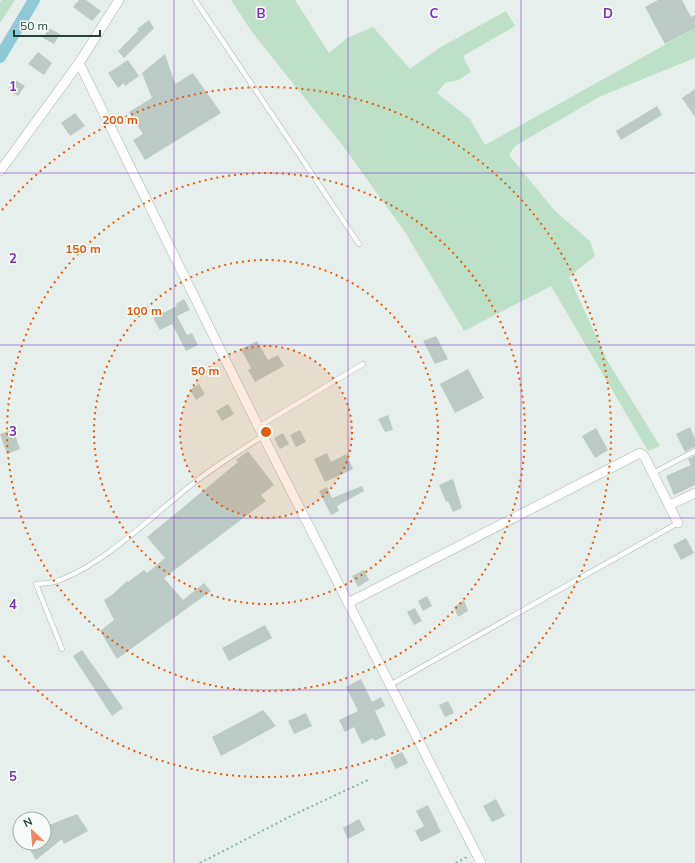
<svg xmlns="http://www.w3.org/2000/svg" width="695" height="863" font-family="Mulish,sans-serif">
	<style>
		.green { fill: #bfe0c8 }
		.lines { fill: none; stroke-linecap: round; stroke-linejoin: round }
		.canal { stroke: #8ec9d4; stroke-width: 12 }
		.building { fill: #bbcac4 }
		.lane-casing { stroke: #a8b8b2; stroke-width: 5.5 }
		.street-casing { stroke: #a8b8b2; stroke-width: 10 }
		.path { stroke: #86b3a5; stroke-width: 2; stroke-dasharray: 2 3; stroke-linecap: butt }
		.lane { stroke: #fff; stroke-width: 4.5 }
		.street { stroke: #fff; stroke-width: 9 }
		.grid { fill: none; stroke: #7b2cbf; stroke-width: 1; stroke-opacity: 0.55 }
		.ring { fill: none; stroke: #e8590c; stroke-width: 2; stroke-dasharray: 2 4 }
		.grid-label { font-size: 13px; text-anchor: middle; font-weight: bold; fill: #7b2cbf; stroke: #f7fbf9; stroke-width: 3.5; stroke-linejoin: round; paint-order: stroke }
		.centre { fill: #e8590c; stroke: #f7fbf9; stroke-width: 2 }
		.ring-label { font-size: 12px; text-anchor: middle; font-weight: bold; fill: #e8590c; stroke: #f7fbf9; stroke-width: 3.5; stroke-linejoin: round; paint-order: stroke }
	</style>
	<rect width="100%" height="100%" fill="#e6efeb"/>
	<g class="green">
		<path d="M2,0H15L0,23V2Z"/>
		<path d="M231,0H295L329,53L347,38L373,27L410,69L439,48L506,11L515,26L463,56L471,72L459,80L445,83L437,93L470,119L485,145L695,28V58L601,96L515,146L509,155L555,211L590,241L595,256L569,277L608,362L660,446L648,451L551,286L464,331L405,232L343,146L252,32Z"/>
	</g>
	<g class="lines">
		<path class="canal" d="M0,57L34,0"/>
	</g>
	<g class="building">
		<path d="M79,0H86L101,11L92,21L73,7Z"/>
		<path d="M658,0H682L691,17L695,15V28L665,44L645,7Z"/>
		<path d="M149,20L154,28L124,58L118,51L139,30L137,29Z"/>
		<path d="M49,28L60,34L54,44L43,38Z"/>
		<path d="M38,52L52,63L44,75L28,64Z"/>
		<path d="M165,54L175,84L193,73L221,113L145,160L133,140L143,134L129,112L152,98L142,73Z"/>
		<path d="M128,60L139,76L125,86L124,83L118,88L108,73Z"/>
		<path d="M14,79L25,86L18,96L8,90Z"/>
		<path d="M695,89V117L682,98Z"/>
		<path d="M657,106L662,115L621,140L616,131Z"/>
		<path d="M75,113L85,126L70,136L61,123Z"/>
		<path d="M184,299L190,310L177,316L187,335L192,333L198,345L186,351L172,324L160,330L153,318L177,306L176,304Z"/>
		<path d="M436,336L448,359L435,364L423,341Z"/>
		<path d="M257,341L268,360L278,355L284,366L255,382L248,370L251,368L241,349Z"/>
		<path d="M468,369L484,398L455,413L440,384Z"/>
		<path d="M199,384L205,394L196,400L190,390Z"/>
		<path d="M228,404L234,414L222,421L216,411Z"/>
		<path d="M388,415L393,430L385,432L378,419Z"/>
		<path d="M690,427L695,438V447L685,452L676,434Z"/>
		<path d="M596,428L608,450L595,458L582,436Z"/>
		<path d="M13,429L20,449L7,454L0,434Z"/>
		<path d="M300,430L306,442L296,447L290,435Z"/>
		<path d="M283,433L289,444L280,449L274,438Z"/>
		<path d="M248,451L274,485L261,495L266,501L164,578L183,600L204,583L211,591L117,659L100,631L114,620L104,600L112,595L127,581L128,582L144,570L147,573L165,558L147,537L238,462L236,460Z"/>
		<path d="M327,453L331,462L346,454L353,469L325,482L314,459Z"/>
		<path d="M695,455V485L674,495L666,476L691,465L688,459Z"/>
		<path d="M453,479L462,508L453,512L448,501L446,502L439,485Z"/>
		<path d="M362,486L364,491L337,506L339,511L331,515L319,491L327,487L332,498Z"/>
		<path d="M686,538L694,553L681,560L673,545Z"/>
		<path d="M364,570L369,580L358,587L352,576Z"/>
		<path d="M427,596L432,606L423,611L418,601Z"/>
		<path d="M464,600L468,611L458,617L454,607Z"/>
		<path d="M415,608L422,621L414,625L407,612Z"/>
		<path d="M265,625L272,638L229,661L222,648Z"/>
		<path d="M82,650L123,708L112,716L73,656Z"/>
		<path d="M361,679L372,702L381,697L385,706L375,711L386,735L375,741L373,738L362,744L354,727L345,732L339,720L358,711L346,687Z"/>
		<path d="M448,701L454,713L445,717L439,705Z"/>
		<path d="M263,710L276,726L221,756L212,737Z"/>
		<path d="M306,713L312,726L294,734L288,721Z"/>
		<path d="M402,752L408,763L396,769L390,758Z"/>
		<path d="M496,799L505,816L492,822L483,806Z"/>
		<path d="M428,805L441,832L421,842L415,831L424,826L416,811Z"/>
		<path d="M77,814L88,831L64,844L62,839L36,860L26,843H44V827Z"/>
		<path d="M359,819L365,830L348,839L343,828Z"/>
	</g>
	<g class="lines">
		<defs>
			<g id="lane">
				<path d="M195,0L359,244"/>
				<path d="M258,427L363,364"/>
				<path d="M653,473L695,451"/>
				<path d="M62,649L36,584C42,583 50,584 57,581C101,566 149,519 185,490C209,470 236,453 263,436"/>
				<path d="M390,685L678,523"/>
			</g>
			<g id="street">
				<path d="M79,63L263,436L481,863"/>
				<path d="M0,171L79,63L119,0"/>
				<path d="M670,505L695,493"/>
				<path d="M348,603L640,453L644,456L678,523"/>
			</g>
		</defs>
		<use href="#lane" class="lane-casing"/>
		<use href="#street" class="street-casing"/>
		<g class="path">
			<path d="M200,863L293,815L370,779"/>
			<path d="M456,863L467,857"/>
		</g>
		<use href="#lane" class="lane"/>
		<use href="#street" class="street"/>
	</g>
	<path class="grid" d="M174,0V863M348,0V863M521,0V863M0,173H695M0,345H695M0,518H695M0,690H695"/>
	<circle cx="266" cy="432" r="86" fill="#e8590c" fill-opacity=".12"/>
	<g class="ring">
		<circle cx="266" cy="432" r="86"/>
		<circle cx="266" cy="432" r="172"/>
		<circle cx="266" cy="432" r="259"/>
		<path d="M2 210A345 345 0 1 1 2 654"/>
	</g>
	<g class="grid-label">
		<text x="261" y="18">B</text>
		<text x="434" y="18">C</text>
		<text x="608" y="18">D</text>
		<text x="13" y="91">1</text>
		<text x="13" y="263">2</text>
		<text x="13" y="436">3</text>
		<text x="13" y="609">4</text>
		<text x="13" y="781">5</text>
	</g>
	<circle cx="266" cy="432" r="6" class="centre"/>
	<g class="ring-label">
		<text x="120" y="124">200 m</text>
		<text x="83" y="253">150 m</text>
		<text x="144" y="315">100 m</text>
		<text x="205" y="375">50 m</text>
	</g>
	<g transform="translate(32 831) rotate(334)"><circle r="19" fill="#f7fbf9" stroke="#a3b1ad"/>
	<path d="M0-3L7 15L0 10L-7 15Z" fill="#f4845f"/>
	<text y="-6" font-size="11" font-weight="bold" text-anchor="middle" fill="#24423a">N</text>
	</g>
	<path d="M14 30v6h86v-6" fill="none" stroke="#24423a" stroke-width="2"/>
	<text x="20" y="30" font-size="12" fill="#24423a" stroke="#f7fbf9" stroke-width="3" paint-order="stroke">50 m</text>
</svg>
